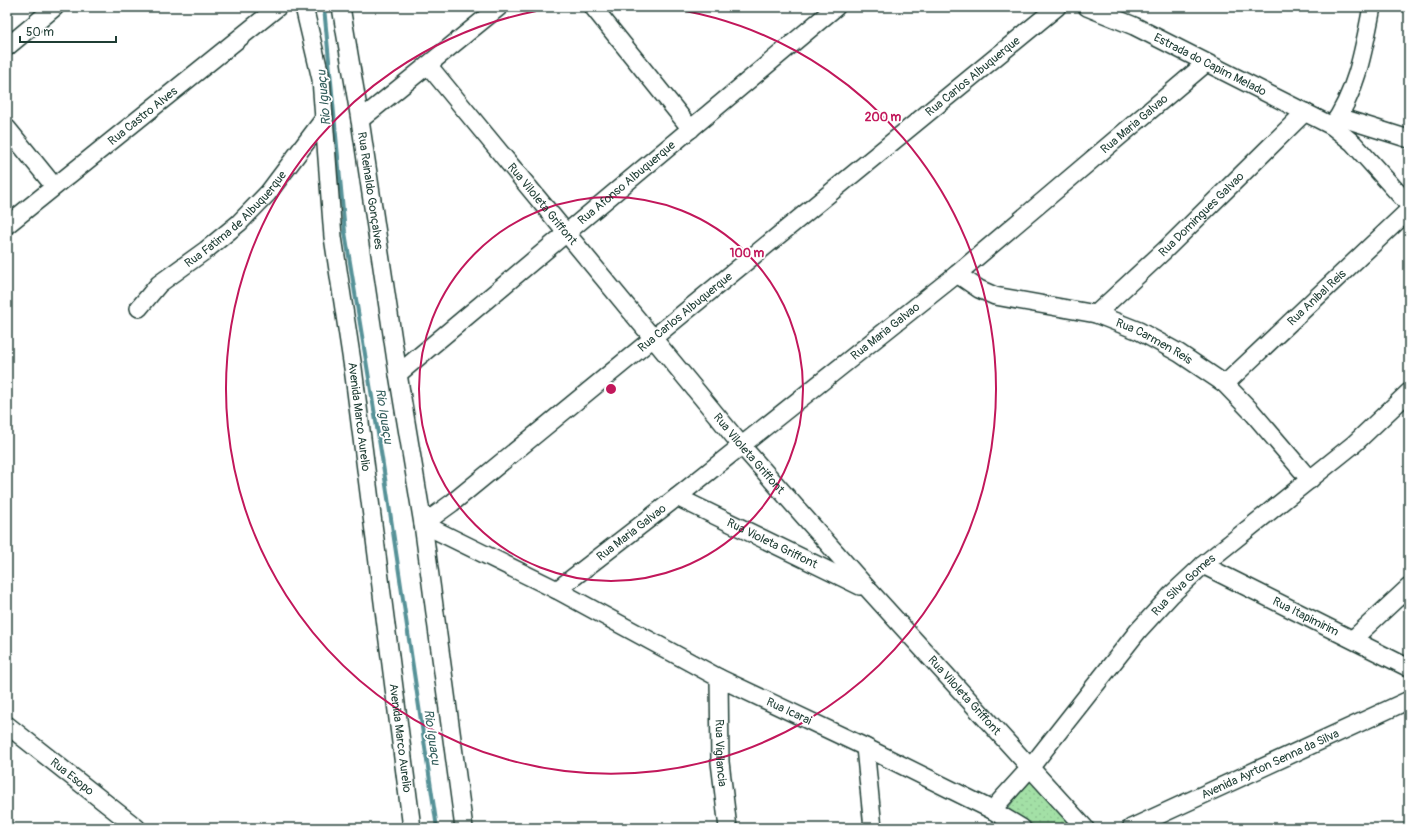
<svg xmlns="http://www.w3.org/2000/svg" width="1416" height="835" font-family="Pangolin,sans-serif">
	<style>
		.green { fill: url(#green-dots); stroke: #618e6d }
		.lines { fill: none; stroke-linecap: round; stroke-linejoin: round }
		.stream { stroke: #579298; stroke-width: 4 }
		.minor-casing { stroke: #1f3d34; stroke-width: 20 }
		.minor { stroke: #fff; stroke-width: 17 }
		.ring { fill: none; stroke: #c2185b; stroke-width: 2 }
		.labels { text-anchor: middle; stroke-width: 3.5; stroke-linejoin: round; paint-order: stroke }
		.street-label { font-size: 12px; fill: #1f3d34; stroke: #fff }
		.water-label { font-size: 13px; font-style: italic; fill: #36605e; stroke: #fff }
		.centre { fill: #c2185b; stroke: #fff; stroke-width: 2 }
		.ring-label { font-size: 12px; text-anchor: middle; font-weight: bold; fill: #c2185b; stroke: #fff; stroke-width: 3.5; stroke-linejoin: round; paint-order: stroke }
	</style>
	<defs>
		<pattern id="green-dots" width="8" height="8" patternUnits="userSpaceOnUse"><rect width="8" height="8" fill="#a3e0a6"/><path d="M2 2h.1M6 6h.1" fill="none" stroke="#8cc190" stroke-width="1.8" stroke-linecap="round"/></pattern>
	</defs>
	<rect width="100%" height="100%" fill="#fff"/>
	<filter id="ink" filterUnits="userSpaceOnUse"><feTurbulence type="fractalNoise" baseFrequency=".025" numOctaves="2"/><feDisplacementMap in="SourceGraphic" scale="8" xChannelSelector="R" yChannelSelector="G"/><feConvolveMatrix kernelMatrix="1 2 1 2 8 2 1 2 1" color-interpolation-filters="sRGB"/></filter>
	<g filter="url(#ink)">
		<path class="green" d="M1030,778L1078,828H1039L1007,810Z"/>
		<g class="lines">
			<path class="stream" d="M324,7L345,232L382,458L437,828"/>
			<defs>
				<g id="minor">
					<path id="s1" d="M304,7L321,79L333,237L353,368L412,828"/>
					<path id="s2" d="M341,7L360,120L398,374L423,524L464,828"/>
					<path d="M593,7L691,129"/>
					<path id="s3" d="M1087,7L1134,26L1332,126L1353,143L1409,205"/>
					<path d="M7,47L55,7"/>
					<path id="s4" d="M428,65L741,445L868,589L1085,828"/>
					<path d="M1339,117L1409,139"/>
					<path d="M360,120L499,7"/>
					<path d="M1332,126C1357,92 1364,47 1372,7"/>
					<path d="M7,128L54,186"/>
					<path id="s5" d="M7,225L278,7"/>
					<path id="s6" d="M957,274L979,289L995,296L1096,314L1139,331L1179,353L1225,384L1252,412L1310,480"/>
					<path id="s7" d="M139,308L159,284L206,250L239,223L268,193L323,120"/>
					<path id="s8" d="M1096,314L1165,250L1305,112"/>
					<path id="s9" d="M398,374L836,7"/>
					<path id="s10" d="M1225,384L1409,210"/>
					<path id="s11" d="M677,497L860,586"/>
					<path id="s12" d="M1203,565L1409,668"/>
					<path id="s13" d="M557,590L677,497L957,274L1206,63"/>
					<path d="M1353,639L1409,587"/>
					<path id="s14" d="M719,678L720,762L728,828"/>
					<path id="s15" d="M7,725L137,828"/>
					<path d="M865,747L873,828"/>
					<path id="s16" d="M992,810L1030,768L1138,631L1171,595L1203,565L1354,444L1409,392"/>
					<path id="s17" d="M1022,828L992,810L865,747L719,678L557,590L423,524L452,503L1057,7"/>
					<path id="s18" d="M1131,828L1409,700"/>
				</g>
			</defs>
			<use href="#minor" class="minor-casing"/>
			<use href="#minor" class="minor"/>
		</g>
	</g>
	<g class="ring">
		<circle cx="611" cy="389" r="192"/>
		<path d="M661 7A385 385 0 1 1 561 7"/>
	</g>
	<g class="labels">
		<g class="street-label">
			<text dy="4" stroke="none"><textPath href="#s3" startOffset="136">Estrada do Capim Melado</textPath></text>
			<text dy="4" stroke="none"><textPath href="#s17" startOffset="1381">Rua Carlos Albuquerque</textPath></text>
			<text dy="4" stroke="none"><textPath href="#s5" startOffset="174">Rua Castro Alves</textPath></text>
			<text dy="4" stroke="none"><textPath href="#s13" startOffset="742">Rua Maria Galvao</textPath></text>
			<text dy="4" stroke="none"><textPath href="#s9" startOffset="298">Rua Afonso Albuquerque</textPath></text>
			<text dy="4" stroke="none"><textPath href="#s2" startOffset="186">Rua Reinaldo Gonçalves</textPath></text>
			<text dy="4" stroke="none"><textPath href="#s4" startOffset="180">Rua Viloleta Griffont</textPath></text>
			<text dy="4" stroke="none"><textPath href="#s8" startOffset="145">Rua Domingues Galvao</textPath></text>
			<text dy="4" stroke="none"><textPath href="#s7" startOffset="132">Rua Fatima de Albuquerque</textPath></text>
			<text dy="4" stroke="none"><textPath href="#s10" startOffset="126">Rua Anibal Reis</textPath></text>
			<text dy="4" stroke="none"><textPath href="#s17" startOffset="1009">Rua Carlos Albuquerque</textPath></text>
			<text dy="4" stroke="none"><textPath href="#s13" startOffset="418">Rua Maria Galvao</textPath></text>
			<text dy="4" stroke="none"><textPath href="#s6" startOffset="211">Rua Carmen Reis</textPath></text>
			<text dy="4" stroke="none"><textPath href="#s1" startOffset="414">Avenida Marco Aurelio</textPath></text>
			<text dy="4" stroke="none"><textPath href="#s4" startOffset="504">Rua Viloleta Griffont</textPath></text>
			<text dy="4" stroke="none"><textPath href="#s13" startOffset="94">Rua Maria Galvao</textPath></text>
			<text dy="4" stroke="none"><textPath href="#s11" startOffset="106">Rua Violeta Griffont</textPath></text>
			<text dy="4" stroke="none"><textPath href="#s16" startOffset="296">Rua Silva Gomes</textPath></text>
			<text dy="4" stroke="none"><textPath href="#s12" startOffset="115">Rua Itapimirim</textPath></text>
			<text dy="4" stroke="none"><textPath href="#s4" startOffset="828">Rua Viloleta Griffont</textPath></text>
			<text transform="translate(789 711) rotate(25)" y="4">Rua Icarai</text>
			<text dy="4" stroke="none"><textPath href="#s1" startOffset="738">Avenida Marco Aurelio</textPath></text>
			<text dy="4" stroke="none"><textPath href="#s14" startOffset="75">Rua Vigilancia</textPath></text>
			<text dy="4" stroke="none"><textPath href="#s18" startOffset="153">Avenida Ayrton Senna da Silva</textPath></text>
			<text dy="4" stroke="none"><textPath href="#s15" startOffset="83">Rua Esopo</textPath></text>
		</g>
		<g class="water-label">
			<text transform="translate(323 98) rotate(-95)" y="5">Rio Iguaçu</text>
			<text transform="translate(385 416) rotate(81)" y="5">Rio Iguaçu</text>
			<text transform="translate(433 737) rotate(82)" y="5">Rio Iguaçu</text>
		</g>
	</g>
	<circle cx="611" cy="389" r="6" class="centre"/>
	<g class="ring-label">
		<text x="883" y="121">200 m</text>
		<text x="747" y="257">100 m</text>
	</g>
	<rect width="1416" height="835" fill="none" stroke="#fff" stroke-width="24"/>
	<rect x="12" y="12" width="1392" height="811" fill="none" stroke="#1f3d34" stroke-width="1.5" filter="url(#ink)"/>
	<path d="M20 36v6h96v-6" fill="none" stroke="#1f3d34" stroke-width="2"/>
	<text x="26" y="36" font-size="12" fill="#1f3d34" stroke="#ffffff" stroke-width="3" paint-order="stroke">50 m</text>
</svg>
